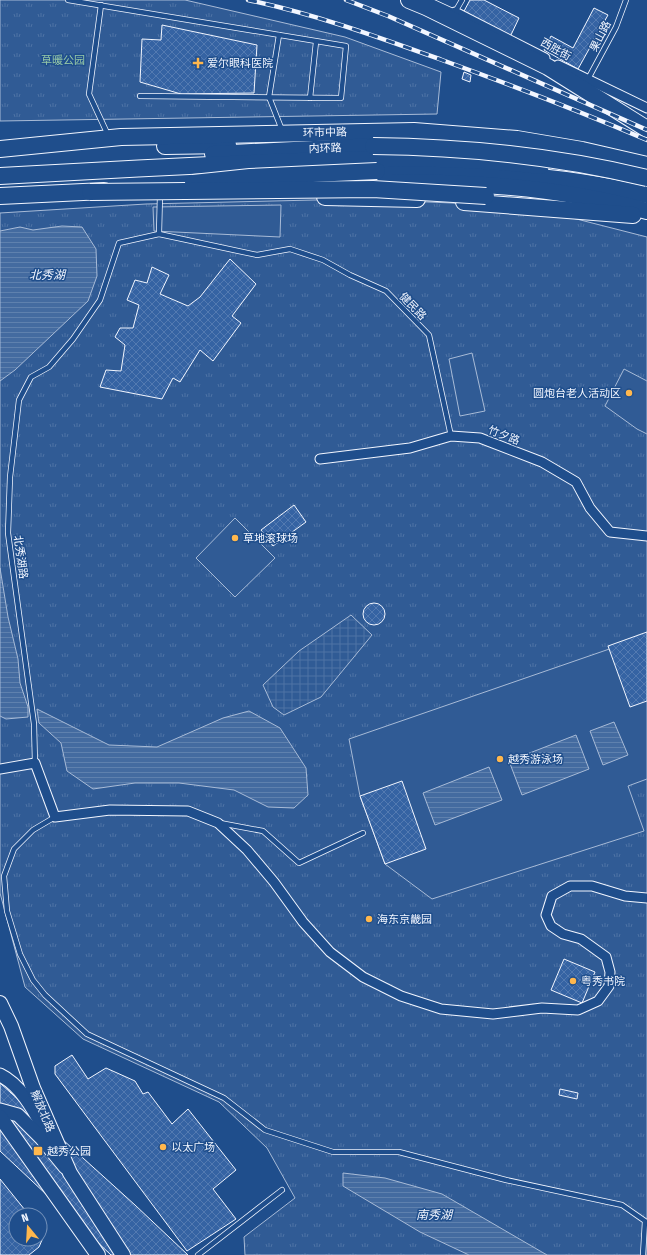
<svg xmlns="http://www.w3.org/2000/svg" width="647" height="1255" font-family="'Fira Sans Condensed','Noto Sans SC',sans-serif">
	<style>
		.park { fill: url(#park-tufts); stroke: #a8bbd7 }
		.pitch { fill: #305b95; stroke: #a8bbd7 }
		.plaza { fill: url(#plaza-grid); stroke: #a8bbd7 }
		.water { fill: url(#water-rules); stroke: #a8bbd7 }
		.building { fill: url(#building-cross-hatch); stroke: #f2f6ff }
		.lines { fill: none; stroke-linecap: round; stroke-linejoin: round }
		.lane-casing { stroke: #f2f6ff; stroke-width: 6 }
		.street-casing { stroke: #f2f6ff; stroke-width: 11 }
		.secondary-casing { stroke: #f2f6ff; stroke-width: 15 }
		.primary-casing { stroke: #f2f6ff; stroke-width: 16 }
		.highway-casing { stroke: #f2f6ff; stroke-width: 18 }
		.lane { stroke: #1f4e8c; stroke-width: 4.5 }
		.street { stroke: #1f4e8c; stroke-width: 9 }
		.secondary { stroke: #1f4e8c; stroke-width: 13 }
		.primary { stroke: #1f4e8c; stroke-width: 14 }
		.highway { stroke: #1f4e8c; stroke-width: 16 }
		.rail-casing { stroke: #f2f6ff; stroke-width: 4.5 }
		.rail { stroke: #1f4e8c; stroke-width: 3; stroke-dasharray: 9; stroke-linecap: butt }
		.highway-bridge-casing { stroke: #f2f6ff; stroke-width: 18; stroke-linecap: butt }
		.highway-bridge { stroke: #1f4e8c; stroke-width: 16 }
		.poi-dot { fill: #ffb74d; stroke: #1f4e8c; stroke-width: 1.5 }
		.labels { text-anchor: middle; stroke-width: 3; stroke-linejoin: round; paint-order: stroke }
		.street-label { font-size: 11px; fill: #f2f6ff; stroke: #1f4e8c }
		.park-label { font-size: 11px; fill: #97c8a6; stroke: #1f4e8c }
		.poi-label { font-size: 11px; fill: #f2f6ff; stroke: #1f4e8c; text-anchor: start }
		.water-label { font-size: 12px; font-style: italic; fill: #f2f6ff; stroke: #1f4e8c }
	</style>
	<defs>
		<pattern id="park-tufts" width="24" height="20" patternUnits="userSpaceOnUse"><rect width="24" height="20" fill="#305b95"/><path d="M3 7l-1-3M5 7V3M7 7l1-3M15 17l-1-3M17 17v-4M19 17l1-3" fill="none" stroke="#4e73a5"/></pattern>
		<pattern id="plaza-grid" width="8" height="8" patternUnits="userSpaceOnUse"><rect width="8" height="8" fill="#305b95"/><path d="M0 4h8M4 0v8" fill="none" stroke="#4e73a5"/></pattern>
		<pattern id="water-rules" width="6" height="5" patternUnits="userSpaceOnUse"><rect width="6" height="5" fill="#446ba0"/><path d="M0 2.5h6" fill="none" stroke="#5f81ae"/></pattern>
		<pattern id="building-cross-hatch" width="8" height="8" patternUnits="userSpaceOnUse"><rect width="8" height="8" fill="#3563a3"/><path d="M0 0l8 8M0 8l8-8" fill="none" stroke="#537ab1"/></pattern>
	</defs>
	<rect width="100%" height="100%" fill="#1f4e8c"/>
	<g class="park">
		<path d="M0,0H185L345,37L441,72L437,114L0,121Z"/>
		<path d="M357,199L452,203L553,213L647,237V1255H245L244,1237L295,1198L267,1148L219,1102L83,1039L25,987L0,893V213L146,204Z"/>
	</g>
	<g class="pitch">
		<path d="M281,205L280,237L154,231L153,207Z"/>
		<path d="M472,353L485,411L460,416L449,359Z"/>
		<path d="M624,369L647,381V434L637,429L605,406Z"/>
		<path d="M235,518L275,558L235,597L196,558Z"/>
		<path d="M647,636V779L628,786L644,831L432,899L385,864L360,796L349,739Z"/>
	</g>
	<path class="plaza" d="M351,615L372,635L321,697L284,715L273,707L263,685L299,651Z"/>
	<g class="water">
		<path d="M62,226L82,227L96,249L97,276L88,301L15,370L0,381V231L20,227L33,230Z"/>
		<path d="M0,568L8,617L18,659L20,683L28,707V717L6,719L0,716Z"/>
		<path d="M37,709L109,745L157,747L223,718L249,711L280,728L306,768L308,795L294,808L268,807L234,790L179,783H135L93,789L67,771L61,743L39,723Z"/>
		<path d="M614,722L628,755L603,765L590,731Z"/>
		<path d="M576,735L589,769L522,795L509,761Z"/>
		<path d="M489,767L502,800L435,825L423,793Z"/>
		<path d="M343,1173L385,1178L442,1194L547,1255H469L420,1232L353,1192L343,1186Z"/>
	</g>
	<g class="building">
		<path d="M470,0H484L519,18L510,37L463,13Z"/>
		<path d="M594,8L608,15L578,69L544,50L551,36L573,48Z"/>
		<path d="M162,25L257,45L254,93L181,94L140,82L142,39L161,40Z"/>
		<path d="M464,72L471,75L470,82L462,79Z"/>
		<path d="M230,259L256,284L232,316L241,323L213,361L200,350L180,382L173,378L162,399L100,387L106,370L121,371L125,345L115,337L120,328H133L139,305L127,300L135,280L147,283L152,267L169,275L160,294L188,306L200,297Z"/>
		<path d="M294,505L306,522L273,546L261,530Z"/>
		<circle cx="374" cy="614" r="11"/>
		<path d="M647,632V701L630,707L608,646Z"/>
		<path d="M402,781L426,849L385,864L360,796Z"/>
		<path d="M564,959L595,972L582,1003L551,990Z"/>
		<path d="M72,1055L88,1079L106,1068L135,1081L143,1094L148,1092L172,1124L188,1109L236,1170L213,1189L236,1219L187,1251L55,1074V1066Z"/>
		<path d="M0,1083L135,1205L188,1255H111L0,1151Z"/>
		<path d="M560,1089L578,1093L577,1099L559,1095Z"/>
		<path d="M0,1179L29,1215H16V1239H40V1228L45,1233L39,1247L29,1255H0Z"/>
	</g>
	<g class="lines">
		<defs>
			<g id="lane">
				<path d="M68,0L346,46L341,98L140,96"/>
				<path d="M429,0L455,12L462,0"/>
				<path d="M101,5L89,94L108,135"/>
				<path d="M279,35L269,97L282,130"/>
				<path d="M588,79L616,27L626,0"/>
				<path d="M310,98L316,42"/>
				<path d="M159,234L160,194"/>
				<path d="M35,763L34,724L8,533L10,477L19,400L31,377L49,367L73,339L100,300L119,243L159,234L257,255L290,249L323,260L350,275L386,291L429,335L451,436"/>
				<path d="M55,817L33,830L14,849L4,876L7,911L20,954L33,980L45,995L87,1034L224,1098L265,1130L333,1152H399L506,1180L622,1205L645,1221L643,1255"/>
				<path d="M220,823L263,831L299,863L363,833"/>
				<path d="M198,1255L282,1190"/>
			</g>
			<g id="street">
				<path d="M455,12L545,58"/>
				<path d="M558,65L647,108"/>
				<path d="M320,459L410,448L451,436L480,438L542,462L576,482L590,508L610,532L647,536"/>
				<path d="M0,769L35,763L55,817L110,810L188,811L218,823L247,850L274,882L303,922L330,952L363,977L401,996L441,1009L493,1014L542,1008L578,1010L598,1001L609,986L610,972L606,957L581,939L563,934L551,926L546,915L552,896L570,886H592L625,896L647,898"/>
			</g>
			<g id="secondary">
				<path d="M0,1075C23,1086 37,1116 49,1137"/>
				<path d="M0,1110L18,1115L42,1139L65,1167"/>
			</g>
			<g id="primary">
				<path d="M0,1003L11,1026L33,1088L70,1173L123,1255"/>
				<path d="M0,1117L98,1255"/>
			</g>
			<g id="highway">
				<path d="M409,0L426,7L548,67L647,129"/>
				<path d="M165,146L228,145"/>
				<path d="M0,149L121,137L414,131L517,139L582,150L647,165"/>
				<path d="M213,154L373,146"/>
				<path d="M377,171C468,169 559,174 647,195"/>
				<path d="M0,176C90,171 179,166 269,162C360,159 451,155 541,166"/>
				<path d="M367,182C461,181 556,186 647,211"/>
				<path d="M0,196L104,191"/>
				<path d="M325,197L417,199"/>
				<path d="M464,202L633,215"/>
			</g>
		</defs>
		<use href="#lane" class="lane-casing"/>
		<use href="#street" class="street-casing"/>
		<use href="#secondary" class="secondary-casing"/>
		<use href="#primary" class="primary-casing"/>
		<use href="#highway" class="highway-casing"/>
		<use href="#lane" class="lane"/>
		<use href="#street" class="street"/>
		<use href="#secondary" class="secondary"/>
		<use href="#primary" class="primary"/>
		<use href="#highway" class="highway"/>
		<defs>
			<g id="rail">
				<path d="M248,0C315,14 378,37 442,60C511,85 579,111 647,140"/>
				<path d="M346,0L388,16L647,130"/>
			</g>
		</defs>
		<use href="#rail" class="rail-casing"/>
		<use href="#rail" class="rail"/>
		<defs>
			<g id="highway-bridge">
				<path d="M373,146C466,147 557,156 647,178"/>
				<path d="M193,183L250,177L377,171"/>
				<path d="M90,192L373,189L486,196"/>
			</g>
		</defs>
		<use href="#highway-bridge" class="highway-bridge-casing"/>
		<use href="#highway-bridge" class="highway-bridge"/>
	</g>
	<g class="poi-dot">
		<path d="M196 57h4v4h4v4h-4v4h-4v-4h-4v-4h4z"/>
		<circle cx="629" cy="393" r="4"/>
		<circle cx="235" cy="538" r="4"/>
		<circle cx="500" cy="759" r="4"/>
		<circle cx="369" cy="919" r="4"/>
		<circle cx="573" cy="981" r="4"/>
		<circle cx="163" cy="1147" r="4"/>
		<rect x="33" y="1146" width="10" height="10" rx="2"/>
	</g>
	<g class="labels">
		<g class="street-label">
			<text transform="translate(600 36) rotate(-63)" y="4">果山路</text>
			<text transform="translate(556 49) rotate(29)" y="4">西胜街</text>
			<text transform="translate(325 132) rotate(-1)" y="4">环市中路</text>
			<text transform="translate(325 148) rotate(-2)" y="4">内环路</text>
			<text transform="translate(413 306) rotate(46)" y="4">健民路</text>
			<text transform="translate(504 435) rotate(21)" y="4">竹夕路</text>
			<text transform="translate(21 557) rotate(82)" y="4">北秀湖路</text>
			<text transform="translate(43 1111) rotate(67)" y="4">解放北路</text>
		</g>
		<g class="park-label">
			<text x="63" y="64">草暖公园</text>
		</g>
		<g class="poi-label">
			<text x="207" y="67">爱尔眼科医院</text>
			<text x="621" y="397" text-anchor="end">圆炮台老人活动区</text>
			<text x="243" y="542">草地滚球场</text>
			<text x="508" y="763">越秀游泳场</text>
			<text x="377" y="923">海东京畿园</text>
			<text x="581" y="985">粤秀书院</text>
			<text x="171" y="1151">以太广场</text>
			<text x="47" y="1155">越秀公园</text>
		</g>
		<g class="water-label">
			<text x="47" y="279">北秀湖</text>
			<text x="434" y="1219">南秀湖</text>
		</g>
	</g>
	<g transform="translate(28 1227) rotate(342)"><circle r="19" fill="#1f4e8c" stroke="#7391ba"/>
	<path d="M0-3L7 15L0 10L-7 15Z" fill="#ffb74d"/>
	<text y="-6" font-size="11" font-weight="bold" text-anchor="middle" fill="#f2f6ff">N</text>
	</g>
</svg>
